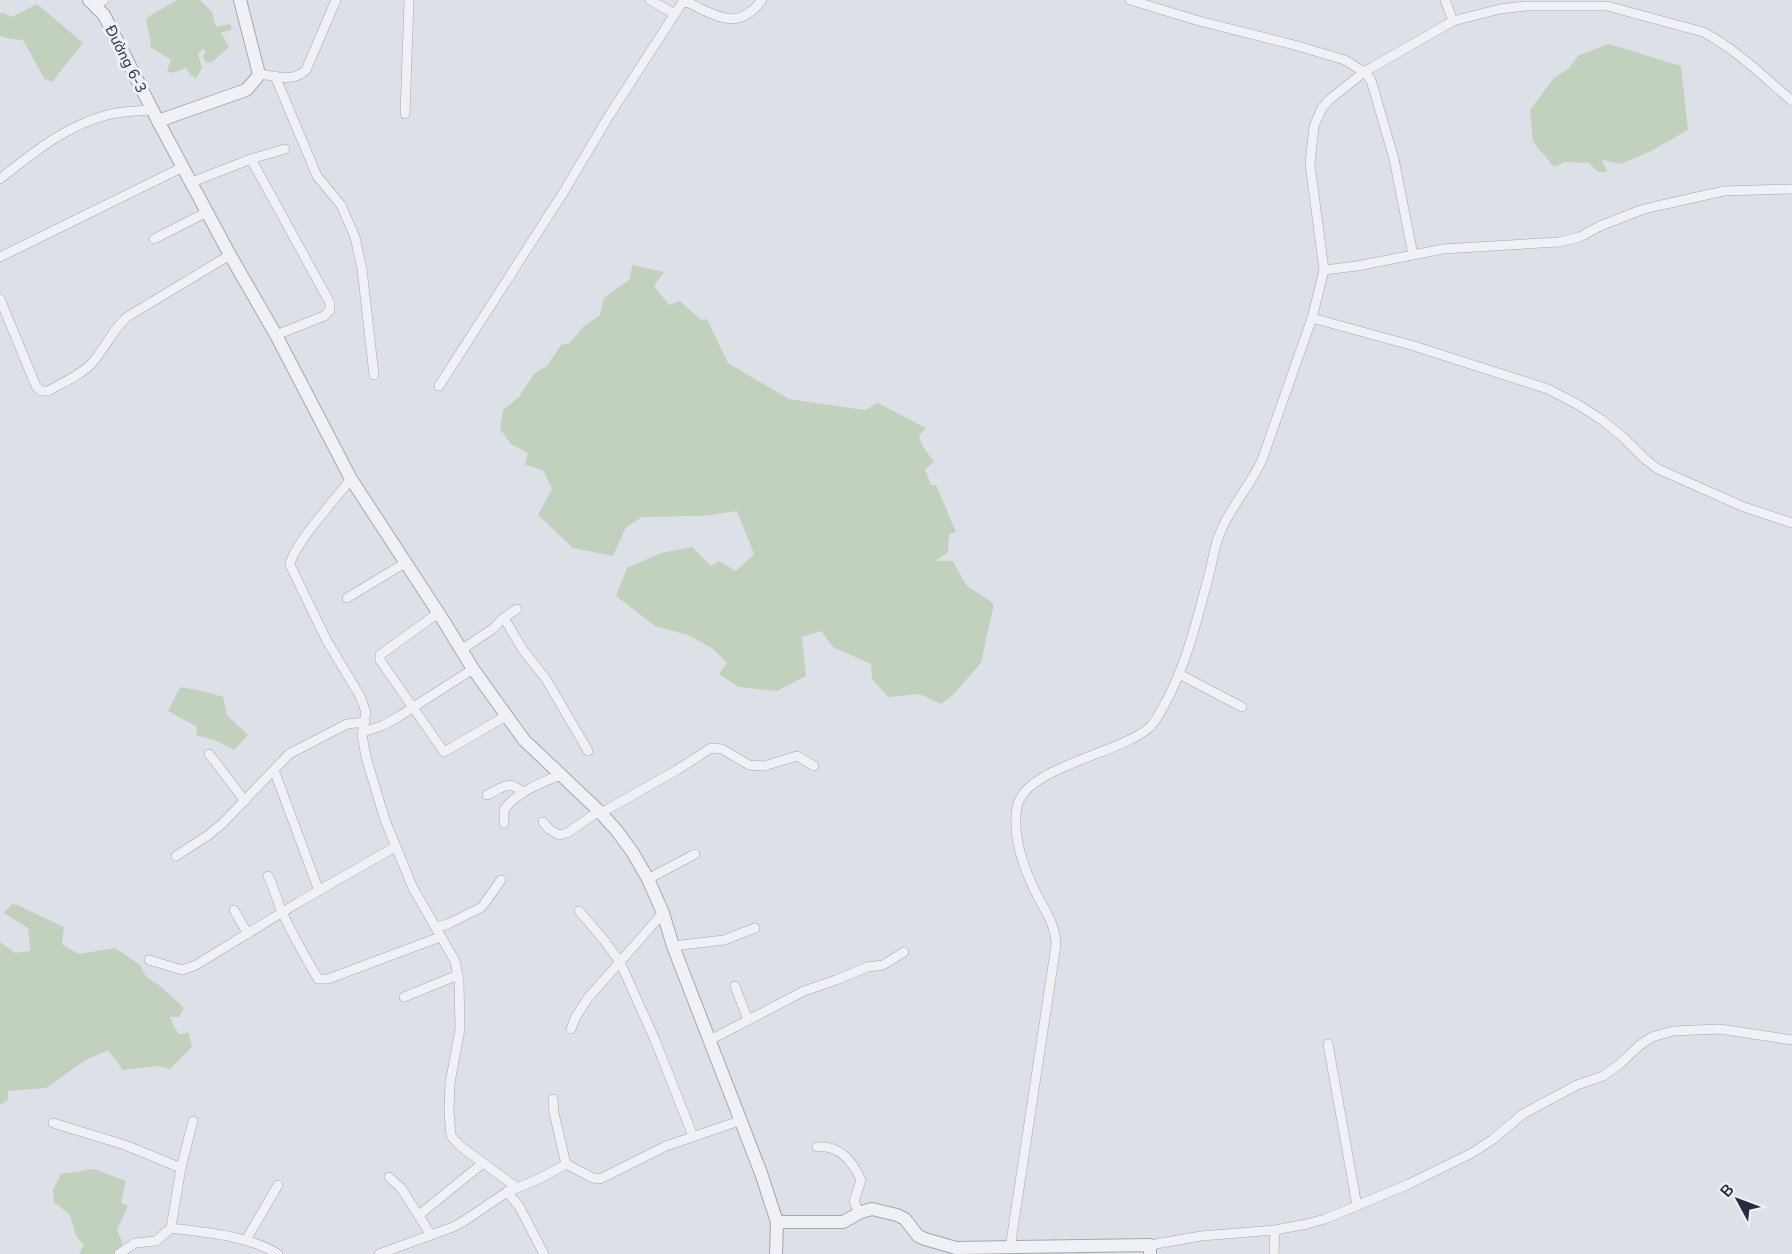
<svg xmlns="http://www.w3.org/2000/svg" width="1792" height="1254" font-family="'Nunito Sans',sans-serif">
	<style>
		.green { fill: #c1d1be }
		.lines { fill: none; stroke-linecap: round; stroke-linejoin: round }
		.minor-casing { stroke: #a3a7b1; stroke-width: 10 }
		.tertiary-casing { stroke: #a3a7b1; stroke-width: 14 }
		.minor { stroke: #f0f1f5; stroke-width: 9 }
		.tertiary { stroke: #f0f1f5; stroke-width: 12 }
		.labels { text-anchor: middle; stroke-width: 6; stroke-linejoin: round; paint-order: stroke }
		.street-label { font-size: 15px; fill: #272d3e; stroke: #eceff5 }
	</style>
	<rect width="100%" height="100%" fill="#dde0e7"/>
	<g class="green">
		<path d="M177,0H200L212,12L216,27L230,24L232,29L221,33L229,47L211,63L205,62L203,55L206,52L203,49L198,54L202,68L196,78L190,75L186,68L172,73L167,71L171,60L150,47L151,42L146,20L148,17Z"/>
		<path d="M37,4L83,43L52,82L44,78L23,40L10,39L0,36V14L2,12L12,17Z"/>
		<path d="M1609,44L1681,66L1688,130L1651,151L1621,164L1602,160L1607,172H1598L1589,163L1565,162L1554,167L1533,142L1530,110L1554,78L1568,69L1579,55Z"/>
		<path d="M632,265L664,272L654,286L669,305L680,301L701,320L707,319L728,363L789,399L865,410L878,403L926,428L919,436L922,445L934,462L925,469L931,485H936L956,532L949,534L948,552L935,561H953L966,585L994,604L981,663L953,695L941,704L920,694L888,697L872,679L871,664L833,647L821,631L802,637L806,676L777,691L738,687L719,674L727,663L712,648L688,635L655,626L616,596L627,568L661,553L692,547L711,566L719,561L736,571L754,554L737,511L704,516L642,517L626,527L613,556L573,548L538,515L552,489L543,470L525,465L528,453L511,444L500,429L503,410L519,397L534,374L547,366L561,345L570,343L584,326L600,315L604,298L630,279Z"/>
		<path d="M180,687L207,692L223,697L227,715L248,735L234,750L217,741L196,735L197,727L168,711Z"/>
		<path d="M13,903L64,927L62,944L79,954L115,948L140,965L146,977L159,985L184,1008L179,1017H170L174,1027L179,1034L189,1033L192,1047L170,1069L157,1066L123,1070L108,1050L84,1061L46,1088L8,1091V1100L0,1105V942L15,953L30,951L28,928L4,913Z"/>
		<path d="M94,1169L126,1181L121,1203L128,1206L117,1230L123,1244L113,1254H79L84,1245L76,1236L70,1215L54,1202L53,1190L61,1174Z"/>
	</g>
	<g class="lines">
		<defs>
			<g id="minor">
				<path d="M650,0L673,13"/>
				<path d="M1130,0L1199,21L1298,46L1345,60L1364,72L1371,80L1394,159L1413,255"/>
				<path d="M1445,0L1453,21"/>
				<path d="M96,6L104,0"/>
				<path d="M259,74C276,76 292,83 306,70L336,0"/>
				<path d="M275,76L317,176L341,205L355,237L362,269L374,375"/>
				<path d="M405,114L409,0"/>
				<path d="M251,159L285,149"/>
				<path d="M0,179C33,153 65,126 107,115C121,111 137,111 153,110"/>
				<path d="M192,182L251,159L330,303V310L324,316L276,335"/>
				<path d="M154,239L207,212"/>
				<path d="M0,257L183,167"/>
				<path d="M1324,270L1357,266L1443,249L1559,242L1580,237L1600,226L1641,210L1657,206L1724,191L1792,189"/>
				<path d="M0,299L36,386L41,391H48C62,383 81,375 92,363C105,349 112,330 127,317L230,255"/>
				<path d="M1312,318L1414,346L1548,389L1577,404L1602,420L1624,438L1645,459L1658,469L1744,507L1792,523"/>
				<path d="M439,386L563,193L610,114L682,3C689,1 693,5 699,8C726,21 742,26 762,0"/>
				<path d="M351,479C338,496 292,546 290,565L327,641L360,696L366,712L362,735L366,757L385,820L413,888L455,961L459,981L460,1029L450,1083L449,1112L451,1136L460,1146L516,1187"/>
				<path d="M347,598L405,563"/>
				<path d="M438,613L380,655V660L444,752L506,716"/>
				<path d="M504,618L523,650L546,679L588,751"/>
				<path d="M461,650L494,628L502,619L517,609"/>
				<path d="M1179,674L1242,707"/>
				<path d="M363,732L384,725L398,717L473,669"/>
				<path d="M209,754L245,801"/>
				<path d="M274,770L319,891"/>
				<path d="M487,795C504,787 509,779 523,793"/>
				<path d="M601,813L677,770L711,748L722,749L749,765L764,766L797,756L814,766"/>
				<path d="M543,822L549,829L559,835L567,833L599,811"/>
				<path d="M504,823V810C516,792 541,783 560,775"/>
				<path d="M176,856L207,836L222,824L289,754L347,724L365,722"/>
				<path d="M268,876C275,889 277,903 284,916C294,938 306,958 318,979H328L440,937"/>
				<path d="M648,879L695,854"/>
				<path d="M234,910L248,934"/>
				<path d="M579,911L604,940L620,962L655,1040L693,1136"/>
				<path d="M435,927L448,924L482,907L501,880"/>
				<path d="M673,946L724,940L755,928"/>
				<path d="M149,960L182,970L196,965L299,902L395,847"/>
				<path d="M735,986L748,1020"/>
				<path d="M404,997L458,975"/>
				<path d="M571,1029L575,1018L588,998L663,913"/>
				<path d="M710,1040L804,991L836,980L867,967L883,965L904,952"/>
				<path d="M1328,1044L1357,1206"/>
				<path d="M553,1099L554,1113L566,1164"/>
				<path d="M53,1123L125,1145L181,1168L171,1228"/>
				<path d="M817,1147C839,1144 853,1162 861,1180L854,1201L859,1213"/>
				<path d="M181,1168L193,1121"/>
				<path d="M389,1177L401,1188L431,1235"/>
				<path d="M507,1192L519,1206L544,1254"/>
				<path d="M419,1215L483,1163"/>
				<path d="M246,1240L278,1185"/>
				<path d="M1150,1245L1201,1236L1275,1230L1307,1224L1325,1219L1409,1184L1472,1153L1492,1140L1523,1114L1577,1085L1603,1076L1620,1064L1640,1045L1652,1037L1673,1031L1720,1029L1792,1040"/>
				<path d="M1010,1248L1056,945C1056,925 1044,909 1035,891C1023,867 1012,834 1017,807C1024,767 1120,754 1150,727C1157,720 1162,709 1167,700C1188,660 1198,615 1210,571C1213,558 1215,543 1221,531C1230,507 1251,485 1262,460L1312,318L1324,270L1310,164L1314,126L1322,108L1329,100L1364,72L1453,21L1500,9L1526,6H1607L1703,32C1736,49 1764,77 1792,101"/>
				<path d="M119,1254L135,1243L156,1241L171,1228C207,1233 247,1235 278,1254"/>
				<path d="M379,1254L453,1227L464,1221L507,1192L541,1178L566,1164L593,1178L600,1179L666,1146L742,1120"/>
				<path d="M1274,1254L1275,1230"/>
			</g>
			<g id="tertiary">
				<path d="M89,0L104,15L158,121L230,255L276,335L351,479L443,620L473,669L524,740L599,811L617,831L633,853L648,879L663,913L673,946L761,1173L777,1222L776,1254"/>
				<path d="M158,121L246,90L256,79L259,74L240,0"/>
				<path d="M777,1222H843L861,1212L872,1209L897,1215L905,1219L918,1236L925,1239L956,1248L1150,1245V1254"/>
			</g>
		</defs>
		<use href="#minor" class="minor-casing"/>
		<use href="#tertiary" class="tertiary-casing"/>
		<use href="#minor" class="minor"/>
		<use href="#tertiary" class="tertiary"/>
	</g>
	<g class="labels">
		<g class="street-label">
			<text transform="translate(126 59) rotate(63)" y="5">Đường 6-3</text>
		</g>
	</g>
	<g transform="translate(1738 1200) rotate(311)" stroke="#eceff5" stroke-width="4.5" paint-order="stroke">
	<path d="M0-4.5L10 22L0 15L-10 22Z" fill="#272d3e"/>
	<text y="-9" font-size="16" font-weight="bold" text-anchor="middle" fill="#272d3e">B</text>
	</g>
</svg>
